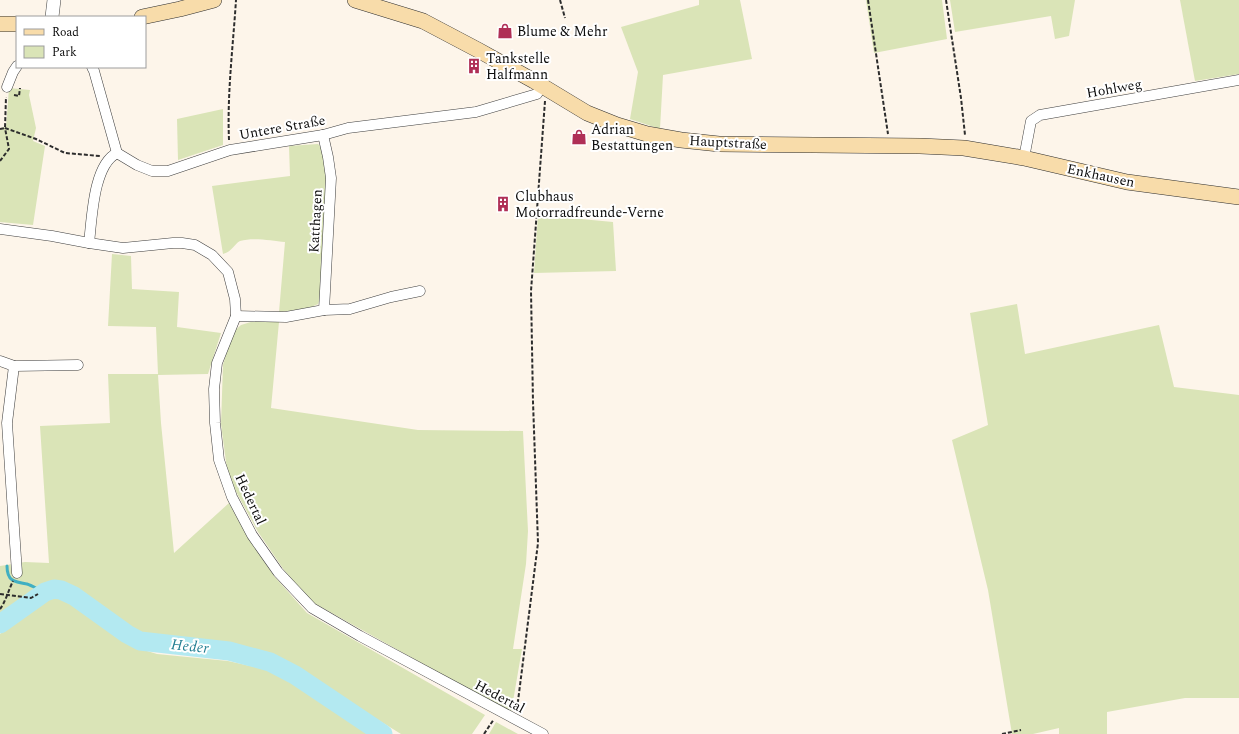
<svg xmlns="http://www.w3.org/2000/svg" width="1239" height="734" font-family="Spectral,serif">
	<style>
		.green { fill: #dae4b7 }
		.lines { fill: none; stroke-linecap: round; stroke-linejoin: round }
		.stream { stroke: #40afc2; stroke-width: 3 }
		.river { stroke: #b3e9f1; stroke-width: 19 }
		.minor-casing { stroke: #3e3e3e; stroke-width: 11 }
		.tertiary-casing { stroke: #3e3e3e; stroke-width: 14 }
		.secondary-casing { stroke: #2d2d2d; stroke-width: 16 }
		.path { stroke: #2d2d2d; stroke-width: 2; stroke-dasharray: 4 2; stroke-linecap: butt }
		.minor { stroke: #fff; stroke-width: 10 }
		.tertiary { stroke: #fff; stroke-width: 13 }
		.secondary { stroke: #f8dcaa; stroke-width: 15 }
		.labels { text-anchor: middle; stroke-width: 4; stroke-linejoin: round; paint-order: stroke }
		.poi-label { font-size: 14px; fill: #0b0b0b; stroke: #fff; text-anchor: start }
		.street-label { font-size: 14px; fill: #0b0b0b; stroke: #fff }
		.water-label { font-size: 15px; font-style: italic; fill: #1f7d91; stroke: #fff }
	</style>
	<rect width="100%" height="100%" fill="#fdf5ea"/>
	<g class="green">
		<path d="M699,0H740L752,59L663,75L660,129L630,119L638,72L621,27L699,5Z"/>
		<path d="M866,0H942L947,39L874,53Z"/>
		<path d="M950,0H1075L1069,36L1055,39L1051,16L955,32Z"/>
		<path d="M1180,0H1239V74L1195,81Z"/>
		<path d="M9,88L30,90L29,95L36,128L33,141L45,146L33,225L0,222V128L6,127Z"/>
		<path d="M223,109V145L178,160L177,119Z"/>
		<path d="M318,144L323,149L327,183L321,295L318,304L307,309L279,312L285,242C272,241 254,237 240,241C234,244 233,251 223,254L212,186L290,176L289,146Z"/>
		<path d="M538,215L613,222L616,271L534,273Z"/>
		<path d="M112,254L131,256L132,289L179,292L177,327L221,333L208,374L158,375L161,423L174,553L229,503L247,536L274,576L307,613L485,715L472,734H401L299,671L272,657L230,645L157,638L145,635L129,628L89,600L63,587L57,586L32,591L0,613V566L25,562L49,563L40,426L110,423L108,374H158L156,327L108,326Z"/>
		<path d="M1017,304L1025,354L1159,325L1174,387L1239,395V698H1185L1107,712V734H1059V728L1033,734H1012L988,590L952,440L988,425L970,313Z"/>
		<path d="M254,321L279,322L271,408L418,430L523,431L528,531L526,564L513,649H522L511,713L312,602L284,570L258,532L228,477L221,424L223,365L232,333L241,325Z"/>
		<path d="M50,597L65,600L131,646L157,654L228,661L264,669L294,683L367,734H0V634L30,609Z"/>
		<path d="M496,722L518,734H489Z"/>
	</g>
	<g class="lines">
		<path class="stream" d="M7,566C7,581 14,582 27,584C33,586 39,590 45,592"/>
		<path class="river" d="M0,624L45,592L54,589L61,590L74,596L127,634L140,641L229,651L270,662L295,675L383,734"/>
		<defs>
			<g id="minor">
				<path d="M92,67L94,71L117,153L137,165L152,171H168L230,150L323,135L348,128L476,112L537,94L541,87"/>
				<path d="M7,87L13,72L17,66"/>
				<path d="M1024,158L1031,121L1040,115L1239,80"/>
				<path d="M0,229L52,236L89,243C92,219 93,165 117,153"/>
				<path d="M89,243L123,248L173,243H182L195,245L212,255L228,272L235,299L236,316L217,363L214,389L215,423L219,460L232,497L252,535L278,572L312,608L360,636L543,734"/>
				<path d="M324,310L350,309L391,297L420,291"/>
				<path d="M236,316L286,317L324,310L331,178L328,157L323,135"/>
				<path d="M0,361L14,366L78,365"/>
				<path d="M14,366L7,423L17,573"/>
			</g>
			<path id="tertiary" d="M52,17L54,0"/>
			<g id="secondary">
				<path d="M355,0L423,21L478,50L534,81L587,113L617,125L647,134L681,140L719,144L920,146L964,148L1024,158L1127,182L1239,197"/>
				<path d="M142,17L180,9L214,0"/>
				<path d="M0,24H17"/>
			</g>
		</defs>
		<use href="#minor" class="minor-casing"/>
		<use href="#tertiary" class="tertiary-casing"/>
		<use href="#secondary" class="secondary-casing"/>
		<g class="path">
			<path d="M560,0L565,18"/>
			<path d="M868,0L888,134"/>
			<path d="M946,0L961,98L965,135"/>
			<path d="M14,95L19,96L20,88"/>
			<path d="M5,128L36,139L65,153L100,156"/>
			<path d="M0,129L5,128L6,97"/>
			<path d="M229,140C227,94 233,47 236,0"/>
			<path d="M0,161L9,149L5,128"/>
			<path d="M0,594L31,598L38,594"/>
			<path d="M0,609C5,603 9,589 13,581"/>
			<path d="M517,709L538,543L533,402L531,291L545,101"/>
			<path d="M484,734L494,719"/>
			<path d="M1002,734L1021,730"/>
		</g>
		<use href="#minor" class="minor"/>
		<use href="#tertiary" class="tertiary"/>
		<use href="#secondary" class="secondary"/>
	</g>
	<defs>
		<symbol id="shop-bare" viewBox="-9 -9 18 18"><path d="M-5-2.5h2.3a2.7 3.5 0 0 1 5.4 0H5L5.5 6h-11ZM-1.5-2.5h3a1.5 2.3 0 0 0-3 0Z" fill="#af2f56" stroke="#fff" stroke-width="2.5" paint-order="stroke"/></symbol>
		<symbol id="building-bare" viewBox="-9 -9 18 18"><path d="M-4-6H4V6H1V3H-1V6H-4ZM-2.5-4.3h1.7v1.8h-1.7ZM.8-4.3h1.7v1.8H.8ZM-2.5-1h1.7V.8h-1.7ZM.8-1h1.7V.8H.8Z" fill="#af2f56" stroke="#fff" stroke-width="2.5" paint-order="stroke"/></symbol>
	</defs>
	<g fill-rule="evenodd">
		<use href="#shop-bare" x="494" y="20" width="22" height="22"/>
		<use href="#building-bare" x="463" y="55" width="22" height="22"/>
		<use href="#shop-bare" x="568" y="126" width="22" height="22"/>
		<use href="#building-bare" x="492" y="193" width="22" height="22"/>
	</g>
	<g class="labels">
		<g class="poi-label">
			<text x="517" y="36">Blume &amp; Mehr</text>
			<text x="486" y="63">Tankstelle<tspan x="486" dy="16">Halfmann</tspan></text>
			<text x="591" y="134">Adrian<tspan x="591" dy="16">Bestattungen</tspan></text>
			<text x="515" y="201">Clubhaus<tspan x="515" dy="16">Motorradfreunde-Verne</tspan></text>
		</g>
		<g class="street-label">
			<text transform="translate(1114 88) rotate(-10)" y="5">Hohlweg</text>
			<text transform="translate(282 127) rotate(-10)" y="5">Untere Straße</text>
			<text transform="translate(728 142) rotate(3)" y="5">Hauptstraße</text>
			<text transform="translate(1101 175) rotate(12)" y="5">Enkhausen</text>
			<text transform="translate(315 221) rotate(-87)" y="5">Katthagen</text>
			<text transform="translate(251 499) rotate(65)" y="5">Hedertal</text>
			<text transform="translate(500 696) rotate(28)" y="5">Hedertal</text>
		</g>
		<g class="water-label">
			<text transform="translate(190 646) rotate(6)" y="5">Heder</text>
		</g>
	</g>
	<rect x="16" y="16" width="130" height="52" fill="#ffffff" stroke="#9d9d9d"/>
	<rect x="24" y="29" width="20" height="6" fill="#f8dcaa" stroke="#9d9d9d"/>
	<text x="52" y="36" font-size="12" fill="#0b0b0b">Road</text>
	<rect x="24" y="46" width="20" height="12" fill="#dae4b7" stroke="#9d9d9d"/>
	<text x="52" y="56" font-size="12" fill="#0b0b0b">Park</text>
</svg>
